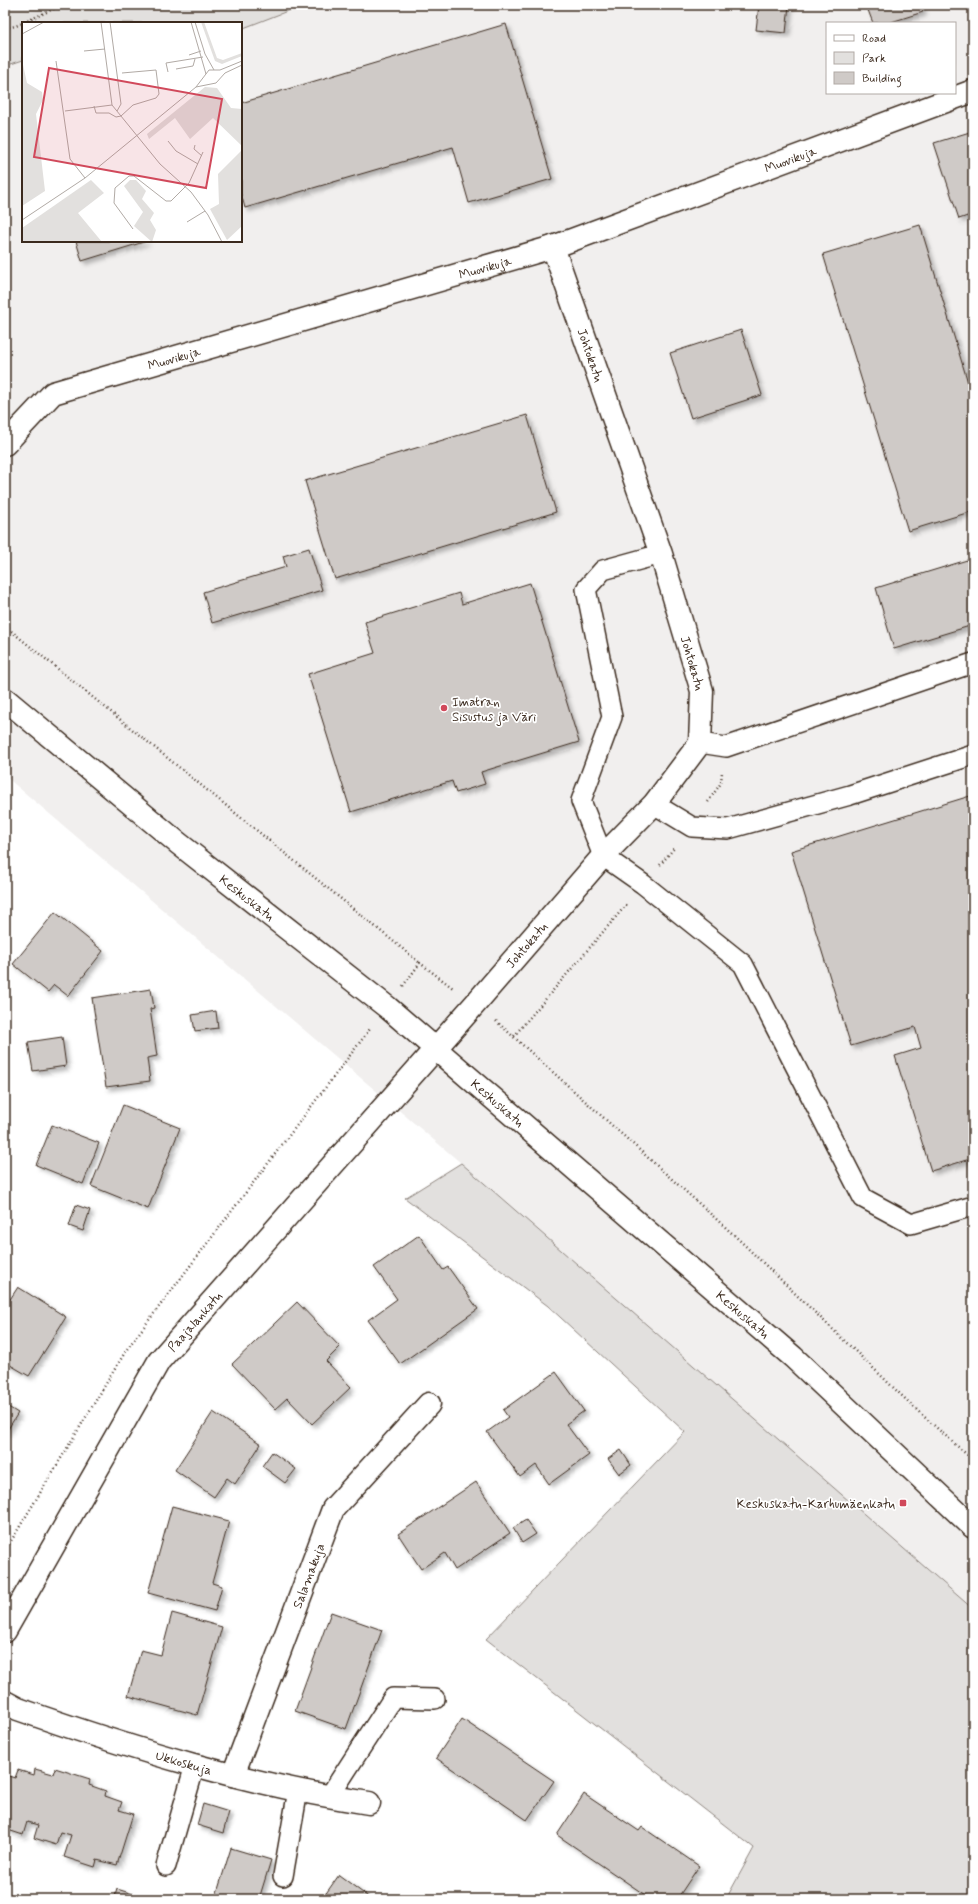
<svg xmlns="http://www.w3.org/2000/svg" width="978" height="1904" font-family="Mynerve,sans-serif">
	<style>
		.built { fill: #f1efee; fill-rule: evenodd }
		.green { fill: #e2e0de; stroke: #8e857e }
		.building { fill: #cfcac7; stroke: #3b2a1e; filter: url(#shadow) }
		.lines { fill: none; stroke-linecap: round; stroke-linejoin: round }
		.lane-casing { stroke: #3b2a1e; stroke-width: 22 }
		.street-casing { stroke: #3b2a1e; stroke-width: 25 }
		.secondary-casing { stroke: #3b2a1e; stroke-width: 25 }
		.path { stroke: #3b2a1e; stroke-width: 2.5; stroke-dasharray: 1 3; stroke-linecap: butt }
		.lane { stroke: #fff; stroke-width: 19 }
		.street { stroke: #fff; stroke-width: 22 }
		.secondary { stroke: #fff; stroke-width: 22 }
		.poi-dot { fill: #d1495b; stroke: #fff; stroke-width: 1.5 }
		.labels { text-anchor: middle; stroke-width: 3.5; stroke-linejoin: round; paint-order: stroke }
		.street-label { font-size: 13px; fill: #3b2a1e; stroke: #fff }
		.poi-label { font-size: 13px; fill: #3b2a1e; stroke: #fff; text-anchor: start }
		.inset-road { fill: none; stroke: #b1aaa5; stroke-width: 1 }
		.view { fill: #d1495b; fill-opacity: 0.15; stroke: #d1495b; stroke-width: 2 }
		.inset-edge { fill: none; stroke: #3b2a1e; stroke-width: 2 }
	</style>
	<defs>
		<filter id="shadow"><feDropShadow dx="3.5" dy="3.5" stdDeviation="2" flood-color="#0004"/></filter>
	</defs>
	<rect width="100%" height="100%" fill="#fff"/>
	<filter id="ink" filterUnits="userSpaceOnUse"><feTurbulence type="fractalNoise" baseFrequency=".025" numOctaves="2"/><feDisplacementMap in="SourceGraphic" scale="8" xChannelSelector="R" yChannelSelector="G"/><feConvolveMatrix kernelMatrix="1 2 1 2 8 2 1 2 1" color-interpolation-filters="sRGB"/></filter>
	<g filter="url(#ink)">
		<path class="built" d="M145,5H973V1609L461,1163L5,776V56L23,49V241H241V23ZM827,23H955V93H827Z"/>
		<g class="green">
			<path d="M5,5H303L241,29V23H23V60L5,66Z"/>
			<path d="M461,1163L973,1609V1899H726L754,1848L486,1639L685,1432L548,1306L405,1198Z"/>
		</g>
		<g class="building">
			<path d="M759,5H789L786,33L756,30Z"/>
			<path d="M885,5H921L923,12L888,23H873L868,10Z"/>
			<path d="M506,24L552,179L469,203L453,147L245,208L241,194V103Z"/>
			<path d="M973,131V214L959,219L934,143Z"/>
			<path d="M920,225L973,399V511L908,531L823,254Z"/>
			<path d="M76,241H147L82,261Z"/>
			<path d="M741,330L762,395L691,418L670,353Z"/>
			<path d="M527,415L556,512L335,579L305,481Z"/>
			<path d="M309,548L322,590L212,623L203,592L286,567L283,556Z"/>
			<path d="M967,560L973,580V625L894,649L876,588Z"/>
			<path d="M530,583L579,742L481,772L485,784L456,793L452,781L351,812L308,674L375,653L365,622L459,593L462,604Z"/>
			<path d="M970,796L973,807V1158L931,1171L895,1056L921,1048L915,1027L851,1046L791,851Z"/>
			<path d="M55,912L103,951L68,996L54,985L48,992L13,964Z"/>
			<path d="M151,989L154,1008L150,1009L157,1056L147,1058L150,1081L106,1087L92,998Z"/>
			<path d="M216,1011L218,1028L195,1031L192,1015Z"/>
			<path d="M62,1037L66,1066L33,1071L28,1042Z"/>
			<path d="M123,1105L180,1128L148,1209L91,1186Z"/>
			<path d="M52,1125L99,1143L83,1184L36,1165Z"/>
			<path d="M76,1205L90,1210L83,1231L69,1226Z"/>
			<path d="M419,1235L443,1270L448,1267L478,1309L400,1364L368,1320L397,1299L374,1267Z"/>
			<path d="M18,1287L66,1317L29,1376L5,1362V1307Z"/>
			<path d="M297,1302L340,1347L326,1361L351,1387L312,1424L287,1398L275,1409L232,1364Z"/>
			<path d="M556,1372L584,1411L566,1424L589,1455L549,1484L536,1465L520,1477L487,1432L508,1417L503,1410Z"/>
			<path d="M5,1405L18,1413L5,1434Z"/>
			<path d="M213,1412L261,1444L235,1484L227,1478L214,1497L175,1470Z"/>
			<path d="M621,1450L631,1465L619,1474L608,1459Z"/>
			<path d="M272,1452L296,1469L285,1483L262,1466Z"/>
			<path d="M476,1482L510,1533L455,1570L445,1553L421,1569L398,1534Z"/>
			<path d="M172,1506L229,1521L212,1583L222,1586L215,1611L148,1593Z"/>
			<path d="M526,1520L536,1534L522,1543L513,1528Z"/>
			<path d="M331,1612L382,1630L346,1729L295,1711Z"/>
			<path d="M172,1613L222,1627L197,1715L128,1696L141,1650L161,1655Z"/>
			<path d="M462,1719L554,1781L527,1820L436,1758Z"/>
			<path d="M55,1768L90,1779L89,1785L106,1791L105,1796L122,1802L119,1810L133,1814L117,1865L97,1860L95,1867L64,1857L71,1835L60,1832L56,1845L34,1838L38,1825L27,1822L23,1835L5,1829V1775L15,1778L18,1770L34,1775L35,1769L53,1774Z"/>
			<path d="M584,1794L639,1831L642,1827L699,1866L677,1899H651L557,1835Z"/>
			<path d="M203,1804L229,1812L223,1833L197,1825Z"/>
			<path d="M231,1848L271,1860L259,1899H215Z"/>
			<path d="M339,1875L371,1899H322Z"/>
			<path d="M117,1889L146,1898V1899H114Z"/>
		</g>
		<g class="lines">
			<defs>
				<g id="lane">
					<path d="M661,554L603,570L586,589L612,717L581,801L603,856L643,884L743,964L863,1198L911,1224L973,1206"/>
					<path d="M700,743L726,747L973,663"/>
					<path d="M654,804L692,827L728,829L850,795L973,755"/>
					<path d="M329,1797L393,1698L435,1699"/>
					<path d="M166,1866L195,1765"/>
					<path d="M283,1876L298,1790"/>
				</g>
				<g id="street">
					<path id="s1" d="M5,444L53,393L553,247L973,91"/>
					<path id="s2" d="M5,1631L159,1361L475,1004L603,856L654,804L700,743L702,691L661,554L553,247"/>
					<path id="s3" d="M5,1702L18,1709C132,1749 249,1785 369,1803"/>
					<path id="s4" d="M233,1775L333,1509L429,1404"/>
				</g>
				<g id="secondary">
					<path id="s5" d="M5,699L178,843L387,1007L793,1357L973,1527"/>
				</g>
			</defs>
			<use href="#lane" class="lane-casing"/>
			<use href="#street" class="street-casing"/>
			<use href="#secondary" class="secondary-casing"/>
			<g class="path">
				<path d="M5,28L16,26L62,5"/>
				<path d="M5,626L420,963"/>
				<path d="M708,802L721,783L722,772"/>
				<path d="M660,865L675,847"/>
				<path d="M403,986L420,963L453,988"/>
				<path d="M496,1021L734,1235L920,1413L973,1460"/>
				<path d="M514,1036L627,904"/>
				<path d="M5,1551L127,1349L370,1029"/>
			</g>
			<use href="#lane" class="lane"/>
			<use href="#street" class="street"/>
			<use href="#secondary" class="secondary"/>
		</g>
	</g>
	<g class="poi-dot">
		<circle cx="444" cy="708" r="4"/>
		<rect x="899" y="1499" width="8" height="8" rx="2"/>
	</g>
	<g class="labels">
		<g class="street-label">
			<text dy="5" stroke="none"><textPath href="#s1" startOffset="844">Muovikuja</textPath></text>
			<text dy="5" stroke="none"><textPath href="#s1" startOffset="520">Muovikuja</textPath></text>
			<text transform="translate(591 355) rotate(71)" y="5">Johtokatu</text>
			<text dy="5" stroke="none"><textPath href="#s1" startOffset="196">Muovikuja</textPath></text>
			<text transform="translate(693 663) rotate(74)" y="5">Johtokatu</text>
			<text dy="5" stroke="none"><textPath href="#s5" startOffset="313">Keskuskatu</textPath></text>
			<text dy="5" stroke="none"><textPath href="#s2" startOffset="866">Johtokatu</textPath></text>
			<text dy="5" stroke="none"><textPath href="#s5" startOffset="637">Keskuskatu</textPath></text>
			<text dy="5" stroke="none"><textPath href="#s5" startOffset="961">Keskuskatu</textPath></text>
			<text dy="5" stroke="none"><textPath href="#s2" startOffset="364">Paajalankatu</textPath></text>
			<text dy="5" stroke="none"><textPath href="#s4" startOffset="213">Salamakuja</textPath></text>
			<text dy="5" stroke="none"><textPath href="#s3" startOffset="189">Ukkoskuja</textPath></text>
		</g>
		<g class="poi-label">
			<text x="452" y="706">Imatran<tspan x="452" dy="15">Sisustus ja Väri</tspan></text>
			<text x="895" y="1508" text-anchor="end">Keskuskatu-Karhumäenkatu</text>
		</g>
	</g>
	<g transform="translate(22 22)">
		<rect width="220" height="220" fill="#fff"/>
		<path d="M179,0H182L195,36L201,38L220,31V34L200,42L193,39ZM0,38L5,61L20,70L21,78L14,92L23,169L0,184ZM183,65L195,66L209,86L220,87V124L191,96L168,117L153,96L127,117L125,112ZM220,128V204L205,218L188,187L197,182L196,152ZM69,158L82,171L56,191L80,220H0V206ZM108,158H114L124,169L120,177L132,191L128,198L134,208L130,220L112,204L121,190L102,164Z" fill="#e2e0de"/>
		<path class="inset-road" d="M79,0L90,83M88,0L99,82L95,89M169,0L184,52M173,0L183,32L192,48M0,12L22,0M62,29L83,27M167,33L179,29M34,39L48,137L63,156M154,47L171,44L173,37M146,50L144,41L181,35M174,65L187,48H198L220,39M72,84L74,91H87L94,95L99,94L111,83L134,76L137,72L134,48L100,51M43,89L90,83L138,142L169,170L186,193L200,220M146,119L154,129L176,142M173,123L172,127L180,134M0,198L63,156L174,65L194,61L203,51L220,43M165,200L183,189M111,207L92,181L93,166L107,154H112L144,179H149L167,161L181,130"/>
		<path class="view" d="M27,46L200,77L184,166L12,135Z"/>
		<rect width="220" height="220" class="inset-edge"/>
	</g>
	<rect width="978" height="1904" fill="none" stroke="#fff" stroke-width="20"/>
	<rect x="10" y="10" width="958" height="1884" fill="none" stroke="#3b2a1e" stroke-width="1.5" filter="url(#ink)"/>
	<rect x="826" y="22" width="130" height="72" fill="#ffffff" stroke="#b1aaa5"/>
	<rect x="834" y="35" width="20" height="6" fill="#ffffff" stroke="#b1aaa5"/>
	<text x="862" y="42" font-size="12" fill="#3b2a1e">Road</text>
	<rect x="834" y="52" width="20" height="12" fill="#e2e0de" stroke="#b1aaa5"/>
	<text x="862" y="62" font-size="12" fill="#3b2a1e">Park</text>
	<rect x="834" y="72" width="20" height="12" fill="#cfcac7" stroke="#b1aaa5"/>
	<text x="862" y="82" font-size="12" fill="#3b2a1e">Building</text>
</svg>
